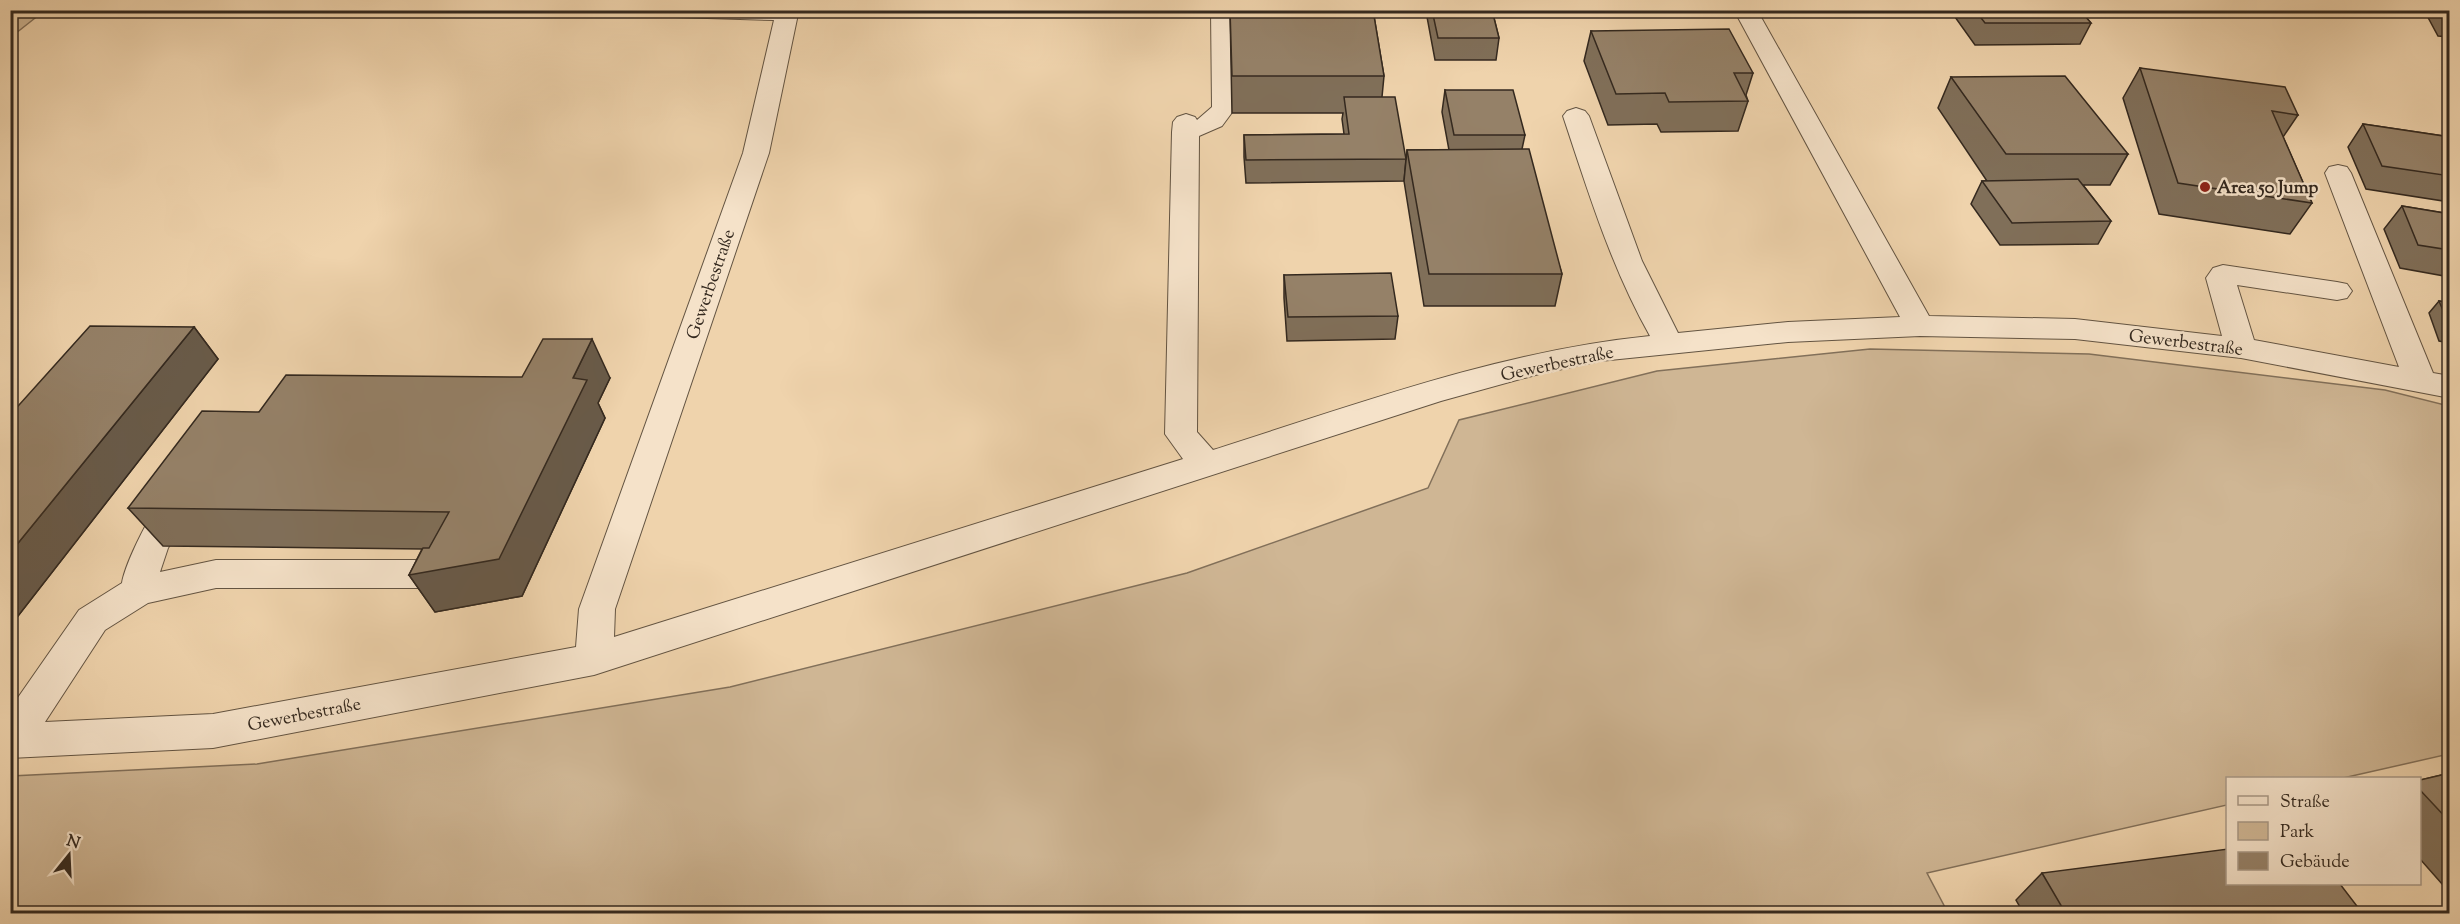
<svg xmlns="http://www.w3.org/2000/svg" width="2460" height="924" font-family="'Sorts Mill Goudy',serif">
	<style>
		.green { fill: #cfb694; stroke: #82705a; stroke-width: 1.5 }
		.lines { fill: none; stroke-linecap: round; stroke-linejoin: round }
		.minor-casing { stroke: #635442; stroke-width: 2 }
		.minor { fill: #f5e2c9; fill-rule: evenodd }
		.wall { fill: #806f59; stroke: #34291f; stroke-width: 1.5 }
		.shaded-wall { fill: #685a49; stroke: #34291f; stroke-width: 1.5 }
		.building { fill: #958168; stroke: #34291f; stroke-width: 1.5 }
		.poi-dot { fill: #8f2418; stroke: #f5e2c9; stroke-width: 2 }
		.labels { text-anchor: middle; stroke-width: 5; stroke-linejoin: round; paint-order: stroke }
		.poi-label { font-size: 18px; font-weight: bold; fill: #34291f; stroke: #f5e2c9; text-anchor: start }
		.street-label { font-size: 18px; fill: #34291f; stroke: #f5e2c9 }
	</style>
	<rect width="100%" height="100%" fill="#efd3ac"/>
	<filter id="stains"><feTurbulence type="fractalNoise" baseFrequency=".00333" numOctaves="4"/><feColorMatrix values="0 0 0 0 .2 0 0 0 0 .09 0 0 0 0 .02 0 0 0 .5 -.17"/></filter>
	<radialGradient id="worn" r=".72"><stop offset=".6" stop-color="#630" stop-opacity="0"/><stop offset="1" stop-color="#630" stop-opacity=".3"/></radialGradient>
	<g class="green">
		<path d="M11,10H44V11L11,37Z"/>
		<path d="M1870,349L2089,354L2385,390L2449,406V754L2343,778H2228L2227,805L1927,873L1948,913H11V776L257,764L730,687L1187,573L1428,488L1459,420L1657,371Z"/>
	</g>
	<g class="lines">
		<defs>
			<path id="minor" d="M664,10H796L798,14L769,153L615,609L614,637L1183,459L1165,434L1172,132L1173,122L1177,117L1186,114L1195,117L1197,120L1212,107L1211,10H1233L1236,107L1222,126L1199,136L1197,432L1213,450C1355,405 1500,351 1650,336C1611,267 1588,191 1563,116L1567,111L1576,108L1585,111L1589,116L1642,261L1678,333L1788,322L1900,317L1734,10H1757L1929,316L2075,319L2222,336L2206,278L2213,268L2223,265L2337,282L2347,284L2352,291L2347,298L2337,300L2237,285L2254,340L2399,367L2325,173L2329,167L2338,165L2347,167L2351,173L2433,373L2450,376V398L2241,358L2075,339L1920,336L1788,342L1600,361L1539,374L1441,401L594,675L213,748L10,758V709L79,610L122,583C125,564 154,502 170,493C178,488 185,491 193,493L198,502L168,548L160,572L216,560H427L440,564L445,574L440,584L427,588H216L148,603L105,630L45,722L213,714L576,647L579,609L743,153L774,20L675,17L667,15Z"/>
		</defs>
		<use href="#minor" class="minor-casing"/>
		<use href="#minor" class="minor"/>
	</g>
	<g class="wall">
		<path d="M1230,10H1373L1384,76L1382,97L1406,159L1404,181L1246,183L1244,157V135L1344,134L1342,119L1343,113H1232Z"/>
		<path d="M1427,10H1492L1499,38L1496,60H1435L1427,17Z"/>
		<path d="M1950,10H2080L2091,23L2080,44L1975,45Z"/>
		<path d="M2424,10H2450V37L2438,36Z"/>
		<path d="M1591,31L1753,73L1746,95L1748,101L1738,131L1661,132L1657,124L1608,125L1584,61Z"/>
		<path d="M2140,68L2298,115L2283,137L2312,203L2290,234L2159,214L2123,98Z"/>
		<path d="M1951,77L2128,154L2110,185H2083L2111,221L2098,244L2000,245L1971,204L1982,181H1987L1938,108Z"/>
		<path d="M1445,90L1525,135L1522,149L1562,274L1555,306H1424L1404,181L1407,150H1449L1442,112Z"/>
		<path d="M2363,124L2450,137V202L2366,189L2348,147Z"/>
		<path d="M2402,206L2450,214V277L2400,268L2384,229Z"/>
		<path d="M1284,275L1398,316L1395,339L1287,341L1284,298Z"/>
		<path d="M2439,301L2450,303V343L2439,341L2429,313Z"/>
		<path d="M194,327L218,359L18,616H10V415Z"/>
		<path d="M610,378L598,403L605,418L522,596L435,612L409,575L422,549L163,546L128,508L259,412Z"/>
		<path d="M2450,773V893L2420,859V780Z"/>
		<path d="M2042,873L2363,914H2024L2016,900Z"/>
	</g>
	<g class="shaded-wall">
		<path d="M194,327L218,359L18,616L10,610V553Z"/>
		<path d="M592,339L610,378L598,403L605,418L522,596L435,612L409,575L573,378Z"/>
	</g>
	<g class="building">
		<path d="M1230,10H1373L1384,76H1232Z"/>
		<path d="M1432,10H1492L1499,38H1438Z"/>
		<path d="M1975,10H2080L2091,23H1985Z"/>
		<path d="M2438,10H2450V25L2446,24Z"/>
		<path d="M1729,29L1753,73H1734L1748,101L1669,102L1665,93L1616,94L1591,31Z"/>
		<path d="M2140,68L2285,87L2298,115L2272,111L2312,203L2178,183Z"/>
		<path d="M2065,76L2128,154H2006L1951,77Z"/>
		<path d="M1445,90H1513L1525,135H1454Z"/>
		<path d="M1344,97H1395L1406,159L1246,160L1244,135L1349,134Z"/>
		<path d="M2363,124L2450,137V176L2382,166Z"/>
		<path d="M1529,149L1562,274H1429L1407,150Z"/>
		<path d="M2078,179L2111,221L2012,223L1982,181Z"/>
		<path d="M2402,206L2450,214V250L2418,245Z"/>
		<path d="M1391,273L1398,316L1288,317L1284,275Z"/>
		<path d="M2439,301L2450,303V327Z"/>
		<path d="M90,326L194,327L10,553V415Z"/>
		<path d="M543,339H592L573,378L587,380L499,559L409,575L423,548H429L449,512L128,508L202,411L259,412L286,375L522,377Z"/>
		<path d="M2450,773V822L2420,790V780Z"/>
		<path d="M2228,849V884H2340L2363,914H2066L2042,873Z"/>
	</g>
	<circle class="poi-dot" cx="2205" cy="187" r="6"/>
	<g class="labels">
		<g class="poi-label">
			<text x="2217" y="193">Area 50 Jump</text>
		</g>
		<g class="street-label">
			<text transform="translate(710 284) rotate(-71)" y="6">Gewerbestraße</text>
			<text transform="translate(2186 342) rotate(7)" y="6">Gewerbestraße</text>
			<text transform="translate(1557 363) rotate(-12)" y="6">Gewerbestraße</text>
			<text transform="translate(304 714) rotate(-11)" y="6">Gewerbestraße</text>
		</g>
	</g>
	<rect width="2460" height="924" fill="none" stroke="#efd3ac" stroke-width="36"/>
	<rect x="12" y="12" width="2436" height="900" fill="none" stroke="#34291f" stroke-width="3"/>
	<rect x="18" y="18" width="2424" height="888" fill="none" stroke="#34291f" stroke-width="1.5"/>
	<rect x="2226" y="777" width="195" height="108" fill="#f5e2c9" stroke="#a89885" stroke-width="1.5"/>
	<rect x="2238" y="796" width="30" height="9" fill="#f5e2c9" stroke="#a89885" stroke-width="1.5"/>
	<text x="2280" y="807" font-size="18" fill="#34291f">Straße</text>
	<rect x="2238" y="822" width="30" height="18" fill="#cfb694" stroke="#a89885" stroke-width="1.5"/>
	<text x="2280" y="837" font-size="18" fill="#34291f">Park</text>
	<rect x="2238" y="852" width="30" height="18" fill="#958168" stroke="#a89885" stroke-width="1.5"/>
	<text x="2280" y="867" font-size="18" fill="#34291f">Gebäude</text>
	<g transform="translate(69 855) rotate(18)" stroke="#f5e2c9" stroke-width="4.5" paint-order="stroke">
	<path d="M0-4.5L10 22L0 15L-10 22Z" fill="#34291f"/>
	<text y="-9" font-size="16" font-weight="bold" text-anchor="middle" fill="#34291f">N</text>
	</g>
	<rect width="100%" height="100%" filter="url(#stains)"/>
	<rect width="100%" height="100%" fill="url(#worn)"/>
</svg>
